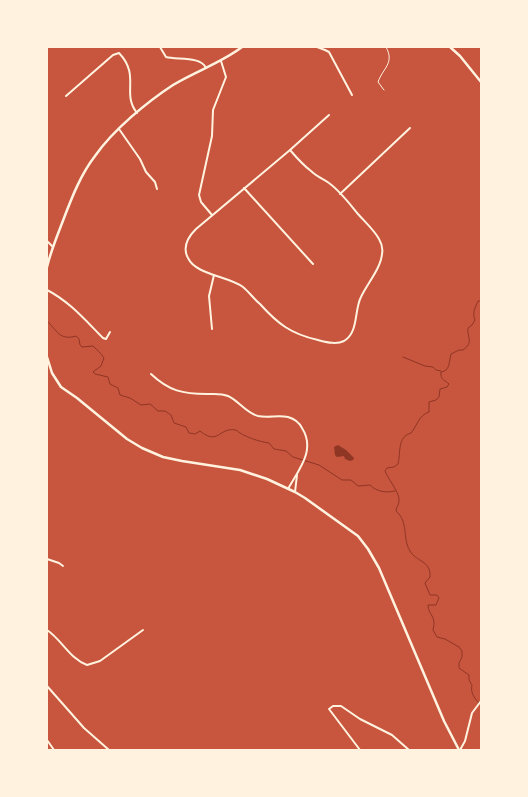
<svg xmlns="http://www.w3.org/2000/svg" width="528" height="797" font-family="'Zilla Slab',serif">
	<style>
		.water { fill: #8f3625 }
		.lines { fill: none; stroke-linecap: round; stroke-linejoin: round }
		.stream { stroke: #8f3625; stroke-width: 1 }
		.service { stroke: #fff3e0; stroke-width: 1 }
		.minor { stroke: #fff3e0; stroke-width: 2 }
		.tertiary { stroke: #fff3e0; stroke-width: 2.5 }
	</style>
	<rect width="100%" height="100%" fill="#c8553d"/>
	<path class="water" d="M338,445L346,450L354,458L353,460L350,461L345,459L344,456L337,457L335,455L334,447Z"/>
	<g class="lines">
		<g class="stream">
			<path d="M481,301H478C475,308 472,313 475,320L472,325L468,328C467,339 474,342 463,350H459L451,354C449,362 450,371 441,372C440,380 445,380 449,384L447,387L440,389L439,397L436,400L429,402V412C419,415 417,426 411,433C397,437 401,452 398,464L394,467L387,468L385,471C388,479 400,493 399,501C399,505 396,507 396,511C409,522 402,538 410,551C416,562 431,560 430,577L425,583L430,595H437L439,598L436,605H428C428,615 437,616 433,630L437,637L445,639L459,647L462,651V657L459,663V668L469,675V680L472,685C470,693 475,699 481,705"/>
			<path d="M47,321C57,330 59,341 76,336L79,339L80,345L82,347L93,346C97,350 101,353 104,358L101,366L93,372L95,374L108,377L110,384L118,388L120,395L130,398L141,405L150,404L158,411H165L171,415L174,423L186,427L189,433L195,434L200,431C219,446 218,427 236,430C242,436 260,442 269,443L274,449L286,451L293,457L319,465L342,480H351L358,486L370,485C377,492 386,493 395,491"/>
			<path d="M403,357L425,366L433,367L436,370L441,371"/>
		</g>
		<path class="service" d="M384,90L378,82C383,68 395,63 386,47"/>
		<g class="minor">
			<path d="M160,47L166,57C177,60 201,56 206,68"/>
			<path d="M317,47L325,50L329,52L352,95"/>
			<path d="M66,96L113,55L119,53C141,76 121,93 137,113"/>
			<path d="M119,129L140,159L146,172L155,182L157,189"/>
			<path d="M290,150C296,157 303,165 311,171C316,176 323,179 329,183C340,191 349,203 358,214C365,222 374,230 379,239C382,244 383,249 382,254C381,268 367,284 361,297C354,310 359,332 344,341C336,345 326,342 318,340C291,334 278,324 260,304C254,299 249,292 243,287C228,276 196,275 188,258C182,247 188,237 196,229Z"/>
			<path d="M290,150L329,115"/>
			<path d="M244,188L313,264"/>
			<path d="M340,194L410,128"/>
			<path d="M212,215L201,202L199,195L212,136L213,110L226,77L221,61"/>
			<path d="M47,241L53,247"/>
			<path d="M47,290C69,301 86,321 103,338L106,339L110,332"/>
			<path d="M212,329L209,296L214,275"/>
			<path d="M151,374C169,391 183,394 207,394C214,394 221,393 228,396C239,401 246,413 258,416C268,418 278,415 288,417C295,419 299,422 302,428C316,450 299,469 288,489"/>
			<path d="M295,492L297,475"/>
			<path d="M47,559L59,563L63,566"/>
			<path d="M47,630C62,640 70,659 87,665L100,661L143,630"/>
			<path d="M47,686L84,728L109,750"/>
			<path d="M47,740L54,750"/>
			<path d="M360,750L329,709L333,706H341L360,719L392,735L409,750"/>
			<path d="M460,750L465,741L472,713L481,701"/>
		</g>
		<g class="tertiary">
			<path d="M450,47L460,56L481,82"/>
			<path d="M47,267C51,250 58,234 64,218C72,197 81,174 95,156C113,130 147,102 173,85C196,71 221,63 242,47"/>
			<path d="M47,357L52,373L61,387L77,398L127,439L142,448L163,457L182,461L240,470L267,479L295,492L305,498L358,536L368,549L379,568L444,721L459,750"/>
		</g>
	</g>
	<rect width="528" height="797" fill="none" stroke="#fff3e0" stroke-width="96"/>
</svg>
